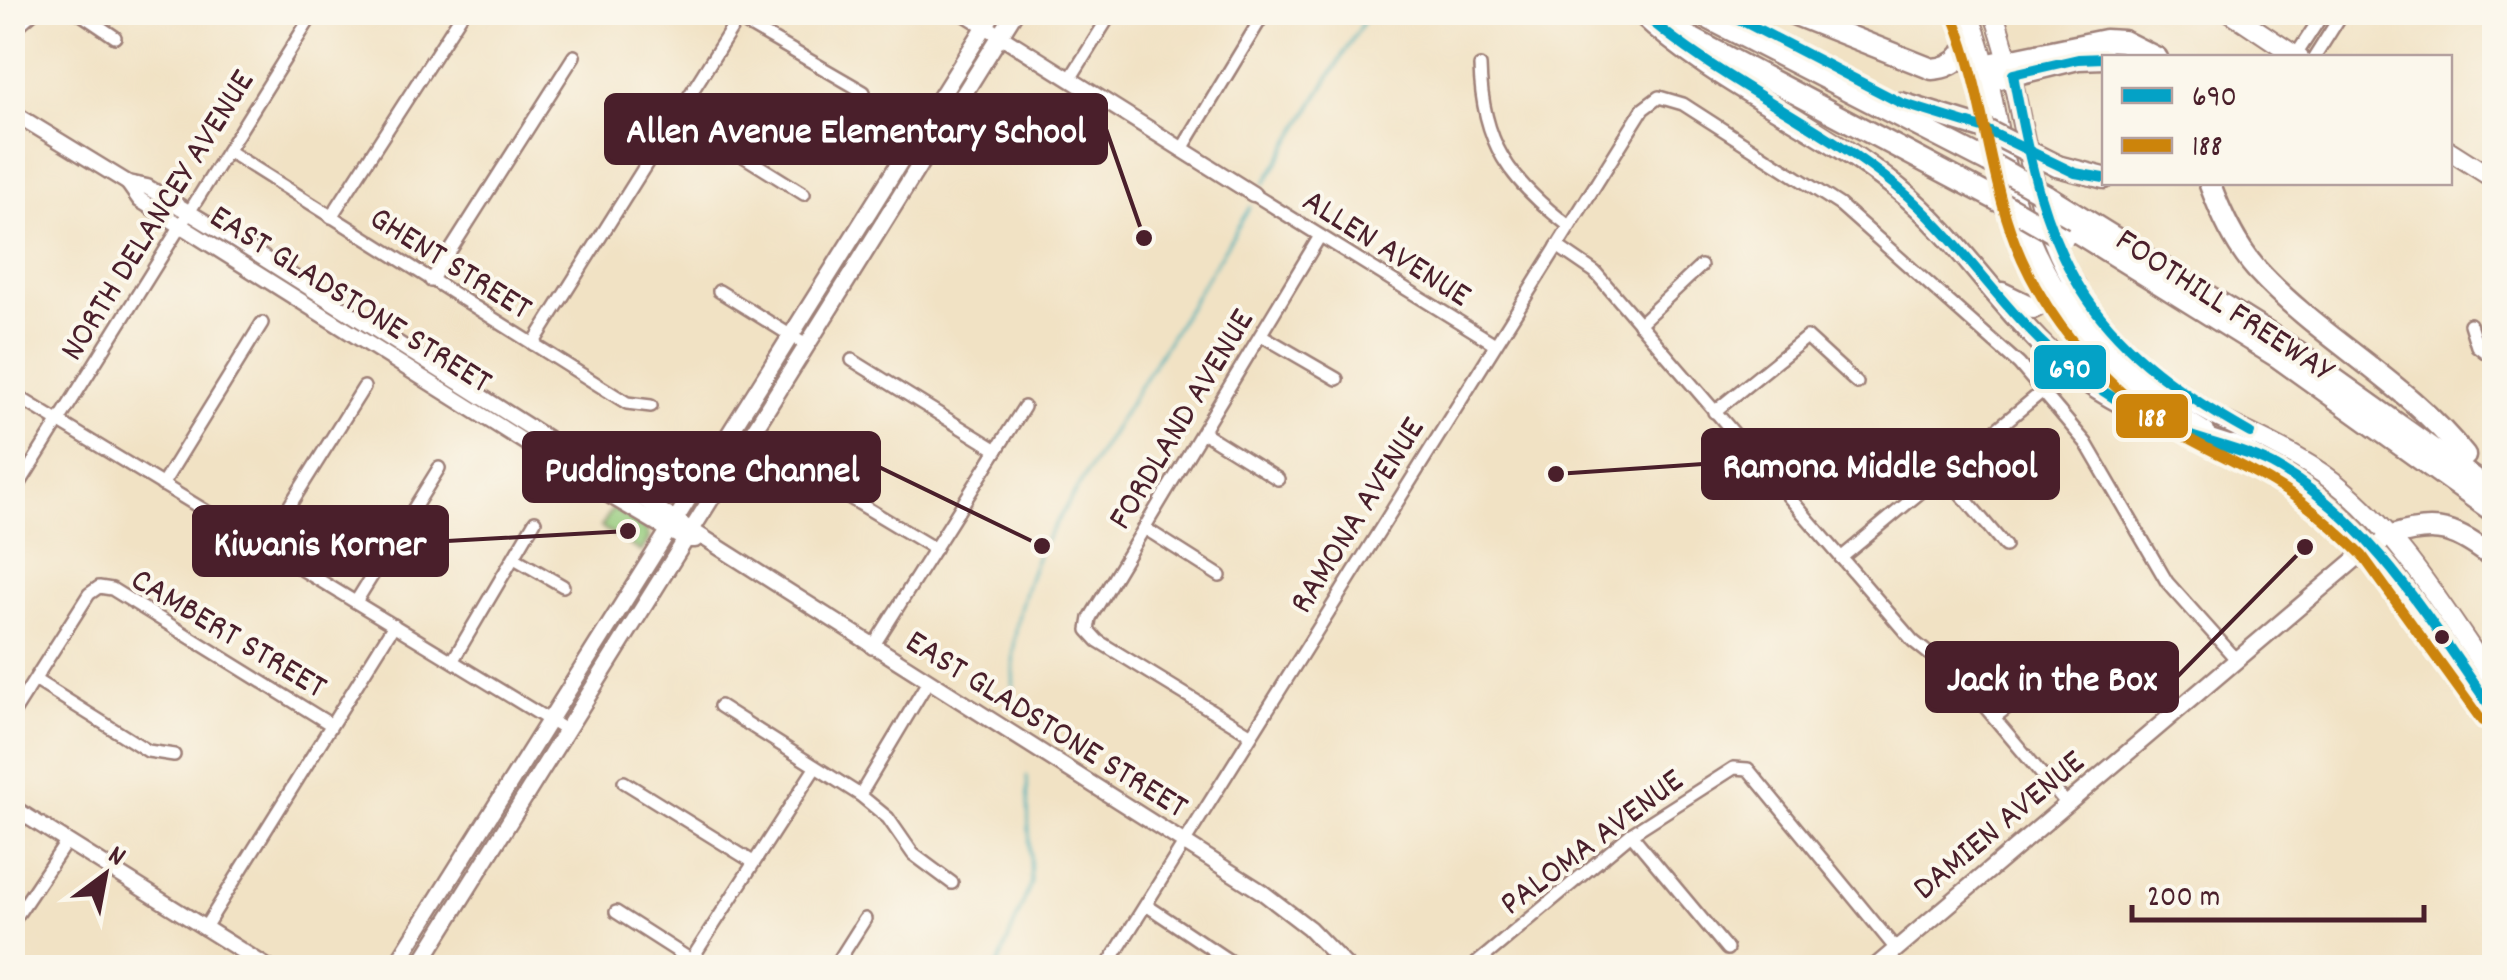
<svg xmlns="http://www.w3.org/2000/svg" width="2507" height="980" font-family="Dekko,sans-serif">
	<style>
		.green { fill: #95cb7d; stroke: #707554; stroke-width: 2.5 }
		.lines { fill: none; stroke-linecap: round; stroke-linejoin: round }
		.stream { stroke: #3aabb6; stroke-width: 2.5 }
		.minor-casing { stroke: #9e8078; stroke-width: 16 }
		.tertiary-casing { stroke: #9e8078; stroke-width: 19 }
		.secondary-casing { stroke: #9e8078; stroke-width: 20 }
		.primary-casing { stroke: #9e8078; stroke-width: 22 }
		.motorway-casing { stroke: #9e8078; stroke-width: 25 }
		.minor { stroke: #fff; stroke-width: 11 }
		.tertiary { stroke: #fff; stroke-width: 14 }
		.secondary { stroke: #fff; stroke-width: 15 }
		.primary { stroke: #fff; stroke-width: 18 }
		.motorway { stroke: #fff; stroke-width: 20 }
		.motorway-bridge-casing { stroke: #9e8078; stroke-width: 25; stroke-linecap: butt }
		.motorway-bridge { stroke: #fff; stroke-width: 20 }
		.bus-1-casing { stroke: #fbf7ec; stroke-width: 18 }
		.bus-2-casing { stroke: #fbf7ec; stroke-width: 18 }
		.bus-1 { stroke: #04a2c6; stroke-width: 10 }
		.bus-2 { stroke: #cc840b; stroke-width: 10 }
		.bus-dot { fill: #4a1f2b; stroke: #fbf7ec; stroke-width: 4 }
		.labels { text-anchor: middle; stroke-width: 8; stroke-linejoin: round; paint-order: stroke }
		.street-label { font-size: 35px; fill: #4a1f2b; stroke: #fbf7ec }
		.leader { fill: none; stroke: #4a1f2b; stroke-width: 4 }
		.callout-dot { fill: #4a1f2b; stroke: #fbf7ec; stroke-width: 4 }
		.callout { fill: #4a1f2b; stroke: #4a1f2b; stroke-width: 4 }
		.callout-label { font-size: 38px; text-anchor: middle; font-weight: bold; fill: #fff }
		.line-badge { stroke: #fbf7ec; stroke-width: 4 }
		.badge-label { font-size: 28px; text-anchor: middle; font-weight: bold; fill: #fff }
	</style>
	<rect width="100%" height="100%" fill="#fbf7ec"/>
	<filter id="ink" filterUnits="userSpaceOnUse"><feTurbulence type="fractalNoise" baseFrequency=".01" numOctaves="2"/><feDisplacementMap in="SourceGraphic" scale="20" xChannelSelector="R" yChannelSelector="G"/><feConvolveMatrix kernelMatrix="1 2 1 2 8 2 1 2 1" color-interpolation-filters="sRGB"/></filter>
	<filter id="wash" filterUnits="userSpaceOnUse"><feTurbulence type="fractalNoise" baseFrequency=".0048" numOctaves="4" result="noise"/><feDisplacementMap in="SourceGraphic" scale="40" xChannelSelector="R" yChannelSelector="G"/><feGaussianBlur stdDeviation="2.25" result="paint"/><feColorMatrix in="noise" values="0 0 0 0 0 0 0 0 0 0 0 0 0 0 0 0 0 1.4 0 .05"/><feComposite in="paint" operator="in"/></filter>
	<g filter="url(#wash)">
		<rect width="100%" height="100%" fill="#f1e2c4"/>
		<path class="green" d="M613,508L647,530L649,539L641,552L601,527Z"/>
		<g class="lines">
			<g class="stream">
				<path d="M1265,183L1369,12"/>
				<path d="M1015,711C1009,646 1016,606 1042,546L1250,207"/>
				<path d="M997,968L1031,883L1027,776"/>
			</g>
		</g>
	</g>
	<g filter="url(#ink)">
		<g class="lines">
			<defs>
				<g id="minor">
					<path d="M78,12L115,37"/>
					<path d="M726,12L864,92"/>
					<path d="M2482,12L2494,20"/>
					<path d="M12,31L34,12"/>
					<path d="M2296,55L2324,12"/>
					<path d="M2314,58L2343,12"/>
					<path d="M1480,66C1482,143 1509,180 1569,226"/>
					<path d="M1070,79L1112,12"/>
					<path d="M679,116L804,194"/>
					<path d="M1182,149L1265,12"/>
					<path d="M228,151L627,403L651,406"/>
					<path d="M1253,194L1495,344"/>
					<path d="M331,217L463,12"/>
					<path d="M1557,246L1595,272L1913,641L1964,682L2066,803"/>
					<path d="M12,274L13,273"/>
					<path d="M431,281L574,56"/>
					<path d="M719,291L806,345"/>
					<path d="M1639,324L1701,266"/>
					<path d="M2470,324L2477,346L2494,359"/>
					<path d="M1261,335L1337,379"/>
					<path d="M533,344L742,12"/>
					<path d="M852,360L997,450"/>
					<path d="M12,393L567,731"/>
					<path d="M1714,412L1807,337L1857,383"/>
					<path d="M1204,433L1278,479"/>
					<path d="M785,459L935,549"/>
					<path d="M1944,474L2005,546"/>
					<path d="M162,485L262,323"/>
					<path d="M12,496L314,12"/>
					<path d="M1146,529L1220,576"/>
					<path d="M263,548L364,387"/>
					<path d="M1841,558L2044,390"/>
					<path d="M516,559L563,586"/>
					<path d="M357,600L439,468"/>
					<path d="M872,648L1024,407"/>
					<path d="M453,660L535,521"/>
					<path d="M35,680L148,751L174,755"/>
					<path d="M720,706L860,795L888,818L913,854L952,883"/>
					<path d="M12,715L89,594L99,587L112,589L330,724"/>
					<path d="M1995,717L2067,662"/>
					<path d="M1250,734L1098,641L1088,630L1090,618L1320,236"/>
					<path d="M624,782L753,862"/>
					<path d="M860,795L927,683"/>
					<path d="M1631,834L1727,949"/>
					<path d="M1146,905L1240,968"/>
					<path d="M616,912L691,960"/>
					<path d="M12,923L67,841"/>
					<path d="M204,929L394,625"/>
					<path d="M686,968L815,768"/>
					<path d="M834,968L865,919"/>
					<path d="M1106,968L1643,109L1659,97L1683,104L1840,205L2019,364L2086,443L2167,582L2236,659"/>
					<path d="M1471,968L1631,834L1734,768L1748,769L1896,949"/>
					<path d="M2491,968L2494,965"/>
				</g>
				<g id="tertiary">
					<path d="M963,12L1253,194"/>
					<path d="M12,112L128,183L147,187L233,239L1262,892L1309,928L1348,968"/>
					<path d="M128,183L140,200L607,494L685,540H695"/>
					<path d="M12,807L269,968"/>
				</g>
				<g id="secondary">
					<path d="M394,968L994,12"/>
					<path d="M418,968L1015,12"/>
					<path d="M1874,968L2358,557L2392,536"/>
				</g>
				<g id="primary">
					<path d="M1993,12C2028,106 2023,206 2080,294C2113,344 2160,388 2213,415C2258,438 2306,457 2345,491C2406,543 2448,616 2494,681"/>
					<path d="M2230,12L2299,58"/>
					<path d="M1971,20C1990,67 1994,113 2005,162C2031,280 2102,371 2205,432"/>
					<path d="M2450,151L2494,179"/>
					<path d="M2233,445C2362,506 2414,601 2494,712"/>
				</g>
				<g id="motorway">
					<path d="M1640,12C1715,84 1815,122 1896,187C1954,233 1993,297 2045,348C2100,401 2173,430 2245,451"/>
					<path d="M1696,12L1988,162"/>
					<path d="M1788,12L1932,69C1962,67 1969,47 1972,21"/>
					<path d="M1659,21L1997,200"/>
					<path d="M1989,64L2105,40L2123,41L2157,58"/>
					<path d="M1992,80L2078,59L2104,58"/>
					<path d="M1901,103L1982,128"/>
					<path d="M2057,166L2104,178"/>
					<path d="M2209,182C2221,214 2235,245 2257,270C2320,339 2407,382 2465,456"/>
					<path d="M2046,195L2284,343L2494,493"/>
					<path d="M2054,218L2279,358L2494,512"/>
					<path d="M2002,293L2033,308L2075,286"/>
					<path d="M2392,536C2438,521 2456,530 2494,558"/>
				</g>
			</defs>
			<use href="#minor" class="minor-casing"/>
			<use href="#tertiary" class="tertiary-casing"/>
			<use href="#secondary" class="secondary-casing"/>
			<use href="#primary" class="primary-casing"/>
			<use href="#motorway" class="motorway-casing"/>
			<use href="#minor" class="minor"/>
			<use href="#tertiary" class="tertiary"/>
			<use href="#secondary" class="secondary"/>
			<use href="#primary" class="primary"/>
			<use href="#motorway" class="motorway"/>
			<defs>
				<g id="motorway-bridge">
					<path d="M1982,128L2057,166"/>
					<path d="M1988,162L2046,195"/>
					<path d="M1997,200L2063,238"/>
				</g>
			</defs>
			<use href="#motorway-bridge" class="motorway-bridge-casing"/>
			<use href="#motorway-bridge" class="motorway-bridge"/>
			<defs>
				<g id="bus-1">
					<path d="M1641,12C1719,81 1817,121 1897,187C1964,242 2007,320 2076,372C2106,394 2139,416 2174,430C2209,444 2248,450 2280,469C2375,525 2432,625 2494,712"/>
					<path d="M1725,12L1901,103L1982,128L2075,173L2104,178"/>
					<path d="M2104,58L2078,59L2013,74C2046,261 2080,338 2250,433"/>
				</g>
				<path id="bus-2" d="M1954,18C1980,82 1986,150 2006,217C2030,295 2081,363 2146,412C2186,441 2231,458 2273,483C2306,502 2335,528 2362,555L2482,721"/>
			</defs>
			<use href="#bus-1" class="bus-1-casing"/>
			<use href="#bus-2" class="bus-2-casing"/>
			<use href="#bus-1" class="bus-1"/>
			<use href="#bus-2" class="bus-2"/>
		</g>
	</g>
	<circle class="bus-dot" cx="2442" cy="637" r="9"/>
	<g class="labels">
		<g class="street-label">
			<text transform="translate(155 214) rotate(-58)" y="12">NORTH DELANCEY AVENUE</text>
			<text transform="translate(1388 246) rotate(32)" y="12">ALLEN AVENUE</text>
			<text transform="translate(452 261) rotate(32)" y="12">GHENT STREET</text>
			<text transform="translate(352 297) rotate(32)" y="12">EAST GLADSTONE STREET</text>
			<text transform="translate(2226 303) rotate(33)" y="12">FOOTHILL FREEWAY</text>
			<text transform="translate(1179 418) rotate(-59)" y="12">FORDLAND AVENUE</text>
			<text transform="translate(1355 514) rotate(-58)" y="12">RAMONA AVENUE</text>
			<text transform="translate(230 631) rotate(31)" y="12">CAMBERT STREET</text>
			<text transform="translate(1048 722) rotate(32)" y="12">EAST GLADSTONE STREET</text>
			<text transform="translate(1997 823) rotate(-40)" y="12">DAMIEN AVENUE</text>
			<text transform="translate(1590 840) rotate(-37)" y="12">PALOMA AVENUE</text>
		</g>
	</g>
	<path class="leader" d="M1144 238L1106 129M1556 474L1703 464M1042 546L879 467M628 531L447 541M2305 547L2177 677"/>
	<g class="callout-dot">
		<circle cx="1144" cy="238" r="10"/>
		<circle cx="1556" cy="474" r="10"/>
		<circle cx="1042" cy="546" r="10"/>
		<circle cx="628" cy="531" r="10"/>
		<circle cx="2305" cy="547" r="10"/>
	</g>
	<g class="callout">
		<rect x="606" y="95" width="500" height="68" rx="10"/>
		<rect x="1703" y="430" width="355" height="68" rx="10"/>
		<rect x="524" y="433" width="355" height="68" rx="10"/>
		<rect x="194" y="507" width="253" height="68" rx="10"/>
		<rect x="1927" y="643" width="250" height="68" rx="10"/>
	</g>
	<g class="callout-label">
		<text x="856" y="142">Allen Avenue Elementary School</text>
		<text x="1880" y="477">Ramona Middle School</text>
		<text x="702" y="481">Puddingstone Channel</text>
		<text x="320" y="555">Kiwanis Korner</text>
		<text x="2052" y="690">Jack in the Box</text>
	</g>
	<g class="line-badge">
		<rect x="2032" y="343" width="76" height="48" rx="10" fill="#04a2c6"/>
		<rect x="2114" y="392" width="76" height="48" rx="10" fill="#cc840b"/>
	</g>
	<g class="badge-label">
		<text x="2070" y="377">690</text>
		<text x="2152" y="426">188</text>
	</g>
	<rect width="2507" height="980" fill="none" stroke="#fbf7ec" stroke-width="50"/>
	<rect x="2102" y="55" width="350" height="130" fill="#fbf7ec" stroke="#b4a19f" stroke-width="2.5"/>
	<rect x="2122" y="88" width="50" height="15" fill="#04a2c6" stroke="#b4a19f" stroke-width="2.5"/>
	<text x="2192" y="105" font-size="30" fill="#4a1f2b">690</text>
	<rect x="2122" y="138" width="50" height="15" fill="#cc840b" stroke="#b4a19f" stroke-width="2.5"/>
	<text x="2192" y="155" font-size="30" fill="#4a1f2b">188</text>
	<g transform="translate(105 875) rotate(32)" stroke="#fbf7ec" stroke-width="8" paint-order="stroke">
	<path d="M0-8L18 38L0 25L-18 38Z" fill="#4a1f2b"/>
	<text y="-15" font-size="28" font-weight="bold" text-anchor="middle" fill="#4a1f2b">N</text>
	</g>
	<path d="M2132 905v15h292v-15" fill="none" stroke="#4a1f2b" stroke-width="5"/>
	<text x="2147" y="905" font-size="30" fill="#4a1f2b" stroke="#fbf7ec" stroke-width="8" paint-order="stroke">200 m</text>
</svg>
